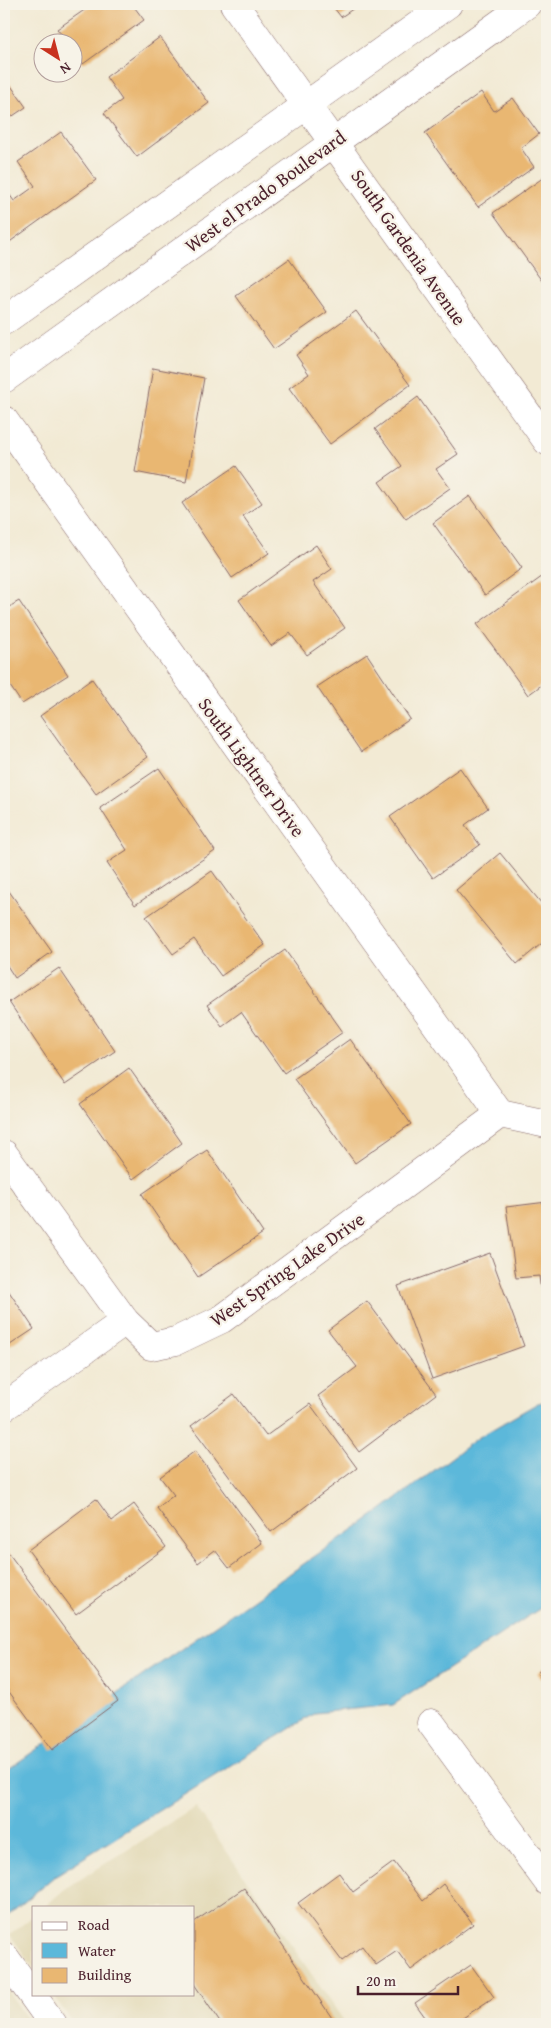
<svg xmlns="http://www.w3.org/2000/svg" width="551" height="2028" font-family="'Gentium Book Plus',serif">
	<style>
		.built { fill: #e4dbba }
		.water { fill: #5cb8da; stroke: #536c82 }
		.building { fill: #e9b772 }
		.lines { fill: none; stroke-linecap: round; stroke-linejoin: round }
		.minor-casing { stroke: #856666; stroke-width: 29 }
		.tertiary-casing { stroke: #856666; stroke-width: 29 }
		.minor { stroke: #fff; stroke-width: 28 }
		.tertiary { stroke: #fff; stroke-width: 28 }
		.labels { text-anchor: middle; stroke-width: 4.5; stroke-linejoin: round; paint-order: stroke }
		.street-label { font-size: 19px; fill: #4a1f2b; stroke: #f7f3e8 }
	</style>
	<rect width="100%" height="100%" fill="#f7f3e8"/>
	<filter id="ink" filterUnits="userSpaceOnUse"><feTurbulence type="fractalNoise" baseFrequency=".02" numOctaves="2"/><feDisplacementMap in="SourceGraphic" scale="10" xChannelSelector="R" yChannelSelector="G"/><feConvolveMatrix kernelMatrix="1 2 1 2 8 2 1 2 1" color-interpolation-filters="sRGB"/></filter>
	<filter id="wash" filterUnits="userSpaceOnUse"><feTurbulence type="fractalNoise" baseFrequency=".0096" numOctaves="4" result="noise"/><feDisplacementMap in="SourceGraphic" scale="20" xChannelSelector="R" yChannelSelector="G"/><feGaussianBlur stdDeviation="1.12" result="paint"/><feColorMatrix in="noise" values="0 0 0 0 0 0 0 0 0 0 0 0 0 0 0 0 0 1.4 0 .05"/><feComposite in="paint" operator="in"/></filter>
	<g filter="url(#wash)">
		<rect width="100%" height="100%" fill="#f2ead4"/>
		<g class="built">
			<path d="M196,1807L346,2024H74L52,1994H194V1907H44L65,1889Z"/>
			<path d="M34,1915V1968L10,1935Z"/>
			<path d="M4,1986L31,2024H4Z"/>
		</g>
		<path class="water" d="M547,1401V1604L393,1705L315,1713L56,1875L4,1919V1772L377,1513L479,1437L538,1403Z"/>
		<g id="blocks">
			<g class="building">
				<path d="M93,4H132L144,20L83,64L72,49V42H68L57,29Z"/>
				<path d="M331,4H360L341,17Z"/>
				<path d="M160,37L209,103L137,157L104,113L122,100L106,77Z"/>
				<path d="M4,76L26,107L4,122Z"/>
				<path d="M481,92L494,111L513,98L539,134L521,148L534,167L478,207L425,133Z"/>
				<path d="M61,132L96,180L4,246V187L14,201L35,186L18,162Z"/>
				<path d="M547,175V288L493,213Z"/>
				<path d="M289,259L327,312L274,349L236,296Z"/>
				<path d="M356,311L410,385L330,444L289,388L309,374L296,355Z"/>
				<path d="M153,368L204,378L186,482L135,472Z"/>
				<path d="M418,397L458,454L436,469L450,488L406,519L379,482L402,466L375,429Z"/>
				<path d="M236,466L262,503L243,516L269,553L232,578L182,503Z"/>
				<path d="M470,496L522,568L485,595L433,523Z"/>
				<path d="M316,545L332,569L313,582L345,628L307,655L290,633L271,646L239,600Z"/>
				<path d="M543,576L547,582V681L528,695L477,624Z"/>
				<path d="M19,601L68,675L22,704L4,677V610Z"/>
				<path d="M367,654L410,719L361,752L317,687Z"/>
				<path d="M92,679L148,757L96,794L40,716Z"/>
				<path d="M159,768L215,851L135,905L107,863L127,850L100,808Z"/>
				<path d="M460,768L488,808L465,825L480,845L433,878L390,817Z"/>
				<path d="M500,853L547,910V939L517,964L456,890Z"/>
				<path d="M212,871L265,945L221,976L194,939L173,954L146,917Z"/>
				<path d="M4,884L52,952L15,978L4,961Z"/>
				<path d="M285,950L343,1032L284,1073L241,1012L222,1026L207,1005Z"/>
				<path d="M59,968L115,1051L65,1085L9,1002Z"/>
				<path d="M350,1039L411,1124L355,1163L294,1079Z"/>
				<path d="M129,1068L182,1143L133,1179L80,1104Z"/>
				<path d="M207,1150L263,1233L198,1277L142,1194Z"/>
				<path d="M547,1202V1332H546L539,1276L516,1278L506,1207Z"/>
				<path d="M490,1253L524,1346L432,1379L398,1286Z"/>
				<path d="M4,1284L34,1329L4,1349Z"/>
				<path d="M367,1301L436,1394L359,1452L318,1396L357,1367L328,1330Z"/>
				<path d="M234,1394L266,1436L310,1404L357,1468L271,1532L191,1426Z"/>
				<path d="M195,1451L262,1543L229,1568L215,1550L198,1563L157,1508L174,1495L160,1477Z"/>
				<path d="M96,1499L112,1521L134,1504L166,1547L76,1614L28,1550Z"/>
				<path d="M4,1547L118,1701L52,1750L4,1685Z"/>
				<path d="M547,1665V1688L537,1673Z"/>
				<path d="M394,1862L423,1901L443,1884L473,1924L411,1970L397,1951L376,1965L362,1946L342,1961L298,1903L339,1873L353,1892Z"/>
				<path d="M244,1888L259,1910L336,2024H221L194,1984V1922Z"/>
				<path d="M471,1965L494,1997L454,2024H430L415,2003Z"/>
			</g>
		</g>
	</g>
	<g filter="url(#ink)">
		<use href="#blocks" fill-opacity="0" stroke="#856666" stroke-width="1"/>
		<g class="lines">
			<defs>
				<g id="minor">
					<path d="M234,4L547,441"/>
					<path d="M4,321L448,4"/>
					<path d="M4,379L527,4"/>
					<path d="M4,420L500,1114"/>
					<path d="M4,1154L125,1321L151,1346L176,1341L222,1319L500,1114L547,1124"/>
					<path d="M4,1407L125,1321"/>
					<path d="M431,1723L547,1881"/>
				</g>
				<path id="tertiary" d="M4,1956L53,2024"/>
			</defs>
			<use href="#minor" class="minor-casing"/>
			<use href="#tertiary" class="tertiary-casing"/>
			<use href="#minor" class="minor"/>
			<use href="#tertiary" class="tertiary"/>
		</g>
	</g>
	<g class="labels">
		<g class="street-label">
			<text transform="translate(265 191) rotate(-36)" y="7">West el Prado Boulevard</text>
			<text transform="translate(409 247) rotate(55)" y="7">South Gardenia Avenue</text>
			<text transform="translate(252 767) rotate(54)" y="7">South Lightner Drive</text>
			<text transform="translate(287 1269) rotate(-35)" y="7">West Spring Lake Drive</text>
		</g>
	</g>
	<rect width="551" height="2028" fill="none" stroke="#f7f3e8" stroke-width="20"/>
	<rect x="32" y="1906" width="162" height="90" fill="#f7f3e8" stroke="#b29e9c"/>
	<rect x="42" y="1922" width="25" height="8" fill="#ffffff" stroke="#b29e9c"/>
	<text x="78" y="1930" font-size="15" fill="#4a1f2b">Road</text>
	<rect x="42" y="1943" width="25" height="15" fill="#5cb8da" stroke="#b29e9c"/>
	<text x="78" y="1956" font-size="15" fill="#4a1f2b">Water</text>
	<rect x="42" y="1968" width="25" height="15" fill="#e9b772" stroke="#b29e9c"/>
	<text x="78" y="1980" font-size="15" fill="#4a1f2b">Building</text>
	<g transform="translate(58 58) rotate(144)"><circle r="24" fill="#f7f3e8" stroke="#b29e9c"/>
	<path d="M0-4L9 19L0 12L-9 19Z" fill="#c8321e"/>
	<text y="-8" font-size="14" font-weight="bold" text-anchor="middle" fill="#4a1f2b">N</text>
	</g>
	<path d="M358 1986v8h100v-8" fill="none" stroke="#4a1f2b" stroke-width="2.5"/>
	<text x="366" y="1986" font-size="15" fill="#4a1f2b" stroke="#f7f3e8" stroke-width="4" paint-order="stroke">20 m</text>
</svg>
